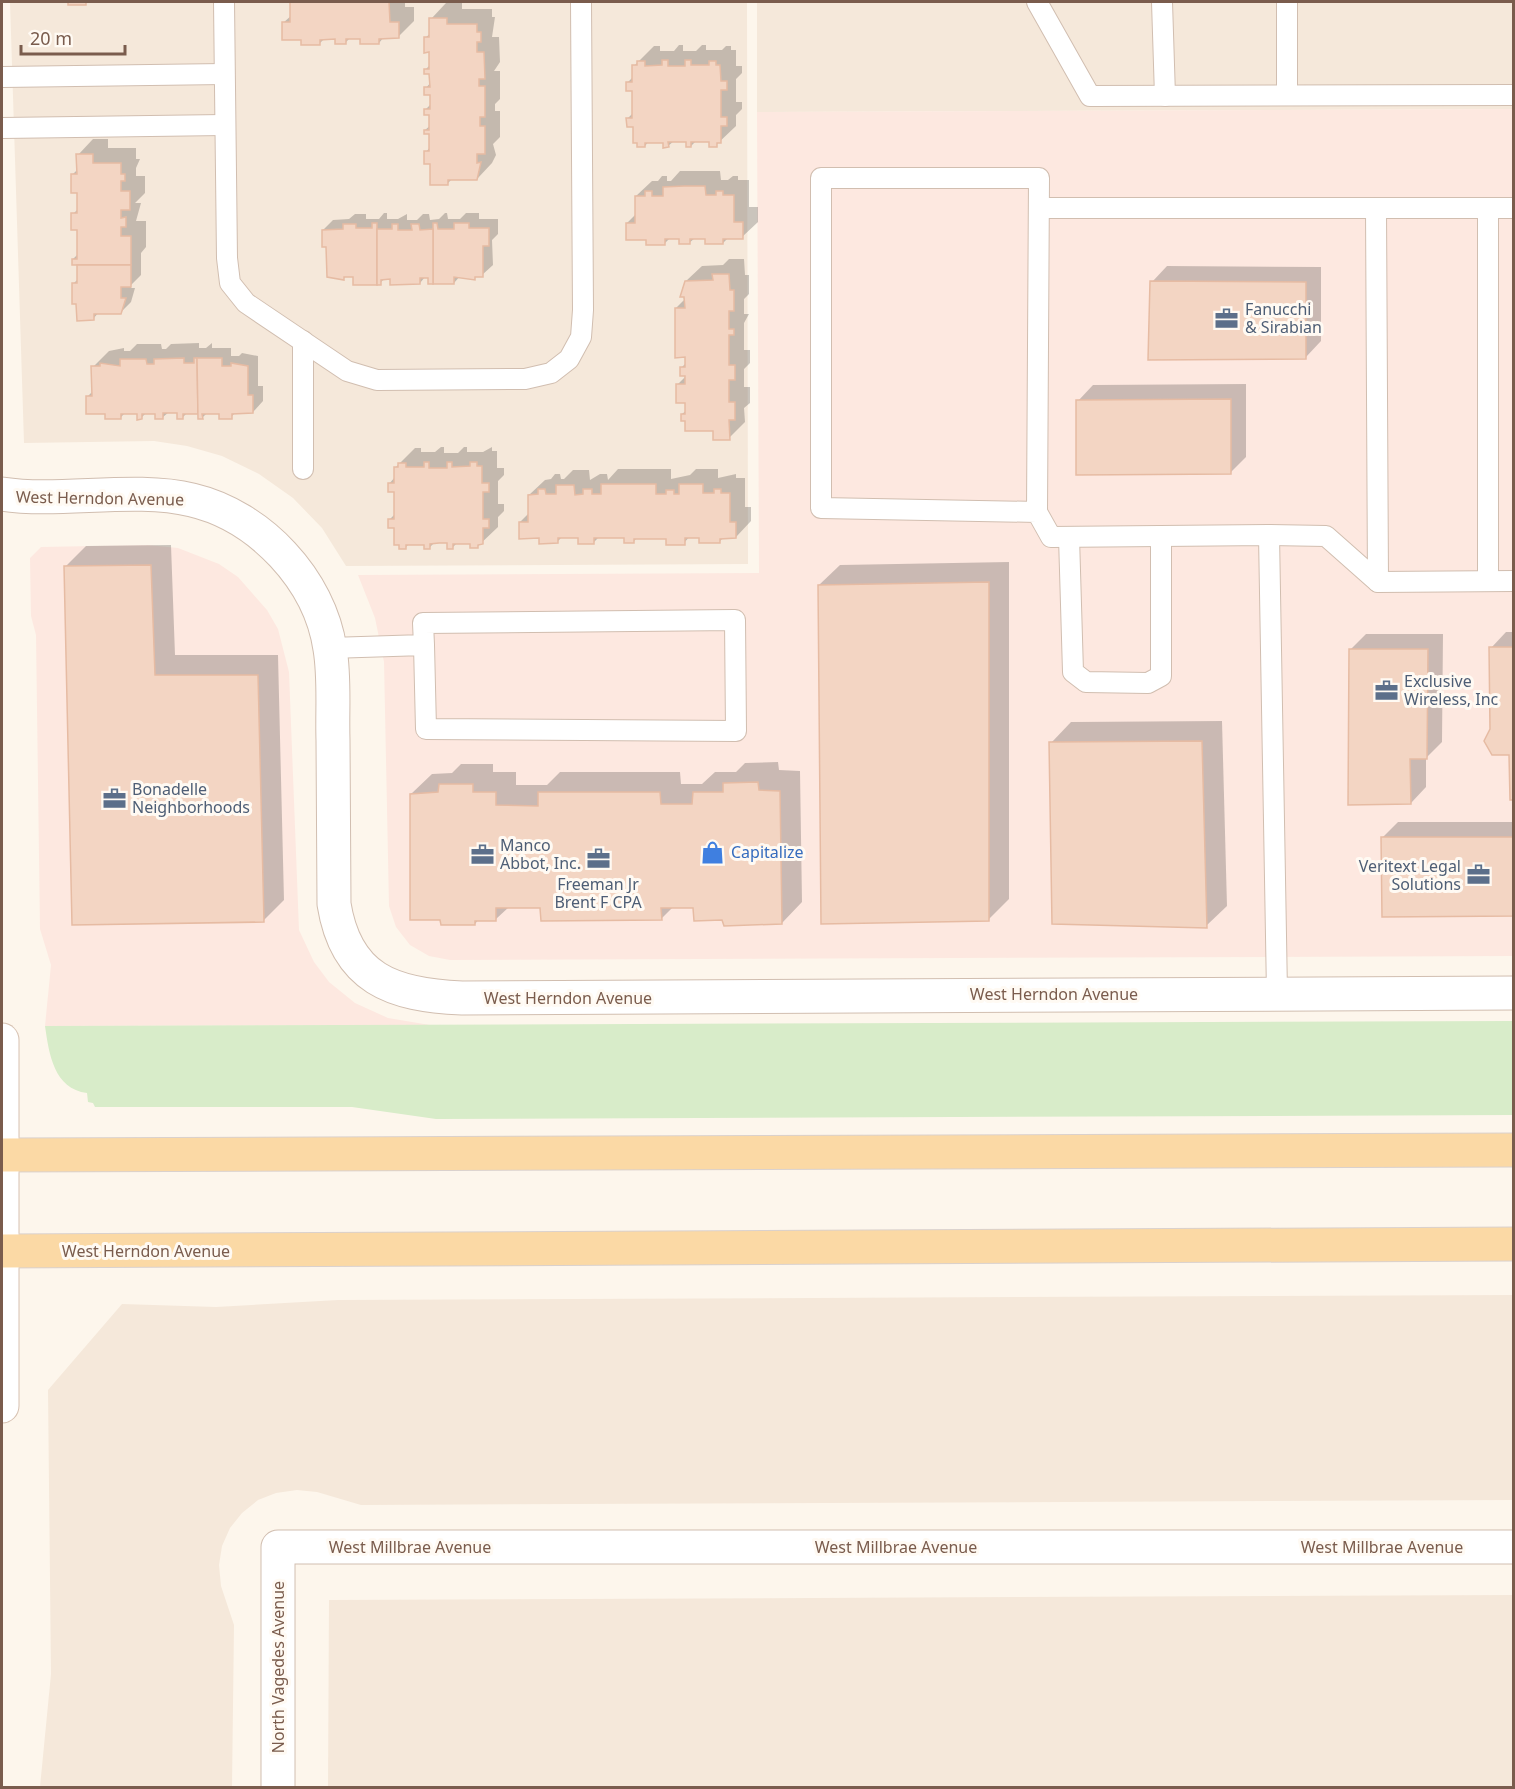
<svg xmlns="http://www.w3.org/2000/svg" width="1515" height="1789" font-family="'Noto Sans',sans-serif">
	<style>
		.residential { fill: #f5e8da }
		.commercial { fill: #fde8e0 }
		.green { fill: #d8ecc9 }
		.shadow { fill: #0003 }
		.building { fill: #f3d5c3; stroke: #e6bba3; stroke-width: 1.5 }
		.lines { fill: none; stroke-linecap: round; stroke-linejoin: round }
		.lane-casing { stroke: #d1beb0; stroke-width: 22 }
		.street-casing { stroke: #d1beb0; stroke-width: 35 }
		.secondary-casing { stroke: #d6c0b0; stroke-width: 35 }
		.primary-casing { stroke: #dad1cd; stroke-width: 35 }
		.lane { stroke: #fff; stroke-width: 20 }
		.street { stroke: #fff; stroke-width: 33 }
		.secondary { stroke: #fff; stroke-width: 33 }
		.primary { stroke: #fbd9a5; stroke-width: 33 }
		.labels { text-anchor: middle; stroke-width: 6; stroke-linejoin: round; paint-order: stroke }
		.service-label { font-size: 16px; fill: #4e5e75; stroke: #fffaf3; text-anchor: start }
		.street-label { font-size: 16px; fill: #7a5c4d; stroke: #fffaf3 }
		.shop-label { font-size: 16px; fill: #366cbe; stroke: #fffaf3; text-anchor: start }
	</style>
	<rect width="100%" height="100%" fill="#fdf6ec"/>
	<g class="residential">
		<path d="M10,2H747L748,564L346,566L322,528L293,498L259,474L222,456L187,446L154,441L24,443Z"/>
		<path d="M757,2H1513V109L757,112Z"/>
		<path d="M1513,1295V1500L361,1505L317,1492L297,1490L276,1493L258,1500L242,1513L230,1528L222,1546L219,1565L221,1586L234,1625L232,1787H40L51,1674L48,1390L122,1304L216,1307L338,1300Z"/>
		<path d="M1513,1595V1787H328L329,1600Z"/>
	</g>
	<g class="commercial">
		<path d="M1513,109V956L450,960L429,956L410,945L396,927L389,906L384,662L375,618L358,575L759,573L757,112Z"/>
		<path d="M148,545L178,548L219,564L238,577L267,610L278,629L289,672L299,930L314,962L329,982L355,1003L388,1018L430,1025L45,1026L51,965L40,929L36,635L31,616L30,558L41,547Z"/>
	</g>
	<path class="green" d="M1513,1021V1115L436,1119L352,1107H95L93,1103L88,1102L87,1093C54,1089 49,1054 45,1026Z"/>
	<g class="shadow">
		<path d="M292,2H405V7H414V21L398,37H384L379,43L362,38H350L345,43L336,37L325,38L320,43L303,38L283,23L292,15Z"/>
		<path d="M446,3H462V9H492V17H495L492,37H499L500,62L494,71H500V99L495,104V111H500V137L493,144L496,155L492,163L477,179H452L447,184L426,152L431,146V133L425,130L431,125V114L425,110L431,104V94L426,88L431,82V73L425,70L431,64L430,51L425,38L431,33V19Z"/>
		<path d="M679,45H683V51H696L702,45H706V50H722L726,46H731V50H736V66H742V73L736,79V102H742V109L736,115V126L716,145L710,141H696L691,146L687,140L674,141L668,146L664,141H649L645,146L628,118L634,112V89L628,82L634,76V66L654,46H660V51H674Z"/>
		<path d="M93,139H108V148H136V159H140L136,168V176H145V193L135,203H141L136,221H146V247L141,253V275L131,285V288H135L131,302L121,312H99L93,319L73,284L79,278V266L73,259L78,254V228L73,214L78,209V191L73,174L78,169V155Z"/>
		<path d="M680,171H720L721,180H728L733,176H738V180H749V207H758V222L742,237L728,238L723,243L706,238H695L689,243L680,238H670L664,244L647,238L627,223L636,214V196L652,181H658L662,176H667V181H671Z"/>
		<path d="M384,213H387V219H398L407,214V220H417L423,214H429L430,220L439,219L445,213H447L448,219H460L466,213H479V219H498V234L492,240L493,265L482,275H461L454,283L430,277H425L420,283L385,278L380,283L354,275H347L344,278L323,230L333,220L349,219L355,214H366V219H379Z"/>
		<path d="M729,259H744L745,275H749V294L744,299V314H749L744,323V350H750V363L744,369V387H750V403L744,408L745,422L729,438L687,419L682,414L687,410L686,402L677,385L687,375L682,367L687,362L676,308L684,300L682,289L686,281L702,266L723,265Z"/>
		<path d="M1167,266L1321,267V341L1306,357L1152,282Z"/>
		<path d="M199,343V348H206L212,343V348H231V356H239L242,353L258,356V386H263V401L253,412H236L231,417L220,413H207L202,418L199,412H188L183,417L178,412H169L163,417L157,412H147L141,418L139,412L125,413L120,418L107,413L87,397L93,391V367L109,351L124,348V351H130L137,344H161L162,349H166L171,344Z"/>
		<path d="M1246,384V457L1231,472L1078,401L1093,385Z"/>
		<path d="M441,447H444V453H458L464,447H467V452H483L492,447V451H497V468H504V475L498,481V504H504V511L498,517V527L478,546L472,542H458L452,548L449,542H435L429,548L425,543H410L406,547L389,520L395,514V491L389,484L395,477V468L415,448H421V452H435Z"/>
		<path d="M618,469H671V479L690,475L696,469H718V478L736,474V478H745V507H751V521L736,537H724L719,542L700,536H690L684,543L667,537L637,538L633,542L625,537H599L594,542L580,537H562L557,542L540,537L520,522L529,513V495L545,480L551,479L555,474H560L561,479H564L573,470H589L590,480L600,474H607L608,480Z"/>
		<path d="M171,545L175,655H278L284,900L263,921L66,566L86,546Z"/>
		<path d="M1009,562V899L989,919L819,585L840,565Z"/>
		<path d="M1506,632H1514V798L1510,754L1492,729L1491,648Z"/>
		<path d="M1366,634H1443L1442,742L1426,758V787L1411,803L1350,650Z"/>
		<path d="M1222,721L1227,906L1206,926L1051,743L1071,722Z"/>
		<path d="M778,762L779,770L800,771L802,902L782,923L724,918L695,907H673L661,919L542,906L509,907L496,919H479L475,924L411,794L432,774L452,773L461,764H493V772H516V785H547L560,772H680L681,784H702L715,772H736L745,763Z"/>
		<path d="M1398,822H1514V915L1382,838Z"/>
	</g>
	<g class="building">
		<rect x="68" y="2" width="18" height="3"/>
		<path d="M290,2H389L390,22H399V38L379,39V44H360V39H346V44H335V39L320,40V45H301V40H282V22H290Z"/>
		<path d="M429,18H447V24H477V32H481V42H477V52H484L485,79H479V86H485V117H480V126H485V154H477V163L481,162L477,180H448V185H430V164H424V151H429V134H424V130H429V115H424V109H430V95H424V87H430L429,74H424V69H429V52L424,53V37H429Z"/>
		<path d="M662,60H668V66H685V60H691V65H709V61H716V65H720L721,81H727V90H721V117H727V126H721V143H717V147H709V142H691V147H686V142H668L669,147L663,148V143H645V147H637V143H633V127H627L626,118H632V91H626V82H632V65H637V61H645V66L662,65Z"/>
		<path d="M76,154H93V163H121V174H125V181H121V191H130V210H121V218L126,217V227H121V236H131V265H72V259H77V230H71V213H77V193H71V174H77Z"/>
		<path d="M684,186H705L706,195H716V191H723V195H734V222H743V239H723V244H705V239H690V244H679V239H665V245H646V240H626V223H635V196H645V191H652V196H663V187Z"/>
		<path d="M372,223H377V285H353V277H344V280L327,277L326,247H322V230L343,229V224H356V228H372Z"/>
		<path d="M433,223H437L438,229H454V223H469V228H489V246H483V277H475V280L454,277V284H433Z"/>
		<path d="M392,224H398V230H412L411,224H419L420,230L433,229V284H428V278H420V284L390,285V279L381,280V285H377V229H392Z"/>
		<path d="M77,265H131V287H121V298H126L121,314H94V320L77,321L76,304H72V283H77Z"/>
		<path d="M712,274H729L730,290H734V311H729V329H734V335H729V365H735V380H729V402H735V420H729L730,440H713V431H685V421H681V414H685V403H676V384H685V376H680V367H685V357L675,358V308H685L684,297H680L685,281L713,280Z"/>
		<path d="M1150,281L1306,282V359L1148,360Z"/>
		<path d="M184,358V363H194V358H197L198,414H183V419H177V413H163V419H155V414H142V419L137,420V414H121V419H105V414H86V396H92L91,366H100V363L120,366V359H146L147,364H154V359Z"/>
		<path d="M197,358H222V366H231V363L248,366V395H253V413L232,414V419H219V414H202L203,419H198Z"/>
		<path d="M1231,399V474L1076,475V400Z"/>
		<path d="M424,462H429V468H447V462H452V467L470,466V462H477V466H482V483H489V492H483V519H489V528H483V544L478,545V548H470V544H453V549H447V543H439L430,544V549H424V545H406V549H399V545H394V528H388V519H394V492H388V483H394V467H398V463H406V467H424Z"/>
		<path d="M601,484H656V494H666V490H674V494H679V484H703V493H714V489H721V493H730V522H736V538L720,539V543H699V538H685V545H666V539H634V543H624V538H594V544H578V538H558V543L539,544V538L519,539V522H528V495L538,494V489H545L546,494H556V485H574L575,495L583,494V489H592V494H601Z"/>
		<path d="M151,565L155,675H258L264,922L72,925L64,566Z"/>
		<path d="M989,582V921L821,924L818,585Z"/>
		<path d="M1489,647H1514V800H1510L1509,755H1492L1484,741L1490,729Z"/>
		<path d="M1349,649H1428L1427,759H1410L1411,804L1348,805Z"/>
		<path d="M1202,741L1207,928L1052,924L1049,742Z"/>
		<path d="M758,782L759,790L780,791L782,924L724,926L722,920L694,921L693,908H661L662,920L541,921L540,908H496V921H475V925H441L440,920H410V794L438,792L439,784H473V792H496V805L538,806V792H660L661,804H692L693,792H723V783Z"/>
		<path d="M1381,837H1514V916L1382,917Z"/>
	</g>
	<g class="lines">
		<defs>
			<g id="lane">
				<path d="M224,2L227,258L230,283L246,303L347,371L377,380L525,379L551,373L569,359L581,337L583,310L581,2"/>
				<path d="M1037,2L1090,96L1514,95"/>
				<path d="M1162,2L1165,96"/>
				<path d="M1287,2V95"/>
				<path d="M2,77L224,74"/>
				<path d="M2,128L224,125"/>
				<path d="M1039,208H1376L1378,582L1326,536L1269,535"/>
				<path d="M1376,208H1488V581"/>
				<path d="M1488,208H1514"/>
				<path d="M303,469V341"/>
				<path d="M1037,512L1039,178H821V508L1037,512L1051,537L1269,535L1277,993"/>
				<path d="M1069,537L1073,672L1086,682L1148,683L1161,676V536"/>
				<path d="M1378,582L1514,581"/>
				<path d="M330,648L424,645L426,729L736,731L735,620L423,623L424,645"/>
			</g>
			<g id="street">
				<path d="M2,494C60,503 135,486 192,500C260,516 320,580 330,649C335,679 332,710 333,740C333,794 334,849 334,904C346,979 392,995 462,998L1514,993"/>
				<path d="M278,1788V1547H1514"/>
			</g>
			<path id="secondary" d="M2,1040V1406"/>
			<g id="primary">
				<path d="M2,1155L1514,1150"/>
				<path d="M2,1251L1514,1244"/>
			</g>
		</defs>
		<use href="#lane" class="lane-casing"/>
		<use href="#street" class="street-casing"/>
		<use href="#secondary" class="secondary-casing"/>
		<use href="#primary" class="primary-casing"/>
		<use href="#lane" class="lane"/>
		<use href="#street" class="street"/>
		<use href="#secondary" class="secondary"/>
		<use href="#primary" class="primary"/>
	</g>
	<defs>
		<symbol id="office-bare" viewBox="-9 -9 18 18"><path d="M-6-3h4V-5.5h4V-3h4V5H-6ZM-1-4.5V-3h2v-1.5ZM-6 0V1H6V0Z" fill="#5c6f8a" stroke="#fffaf3" stroke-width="2.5" paint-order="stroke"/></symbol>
		<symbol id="shop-bare" viewBox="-9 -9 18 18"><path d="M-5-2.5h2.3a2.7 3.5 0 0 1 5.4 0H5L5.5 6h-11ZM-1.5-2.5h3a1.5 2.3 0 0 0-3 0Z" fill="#3f7fe0" stroke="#fffaf3" stroke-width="2.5" paint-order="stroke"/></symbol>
	</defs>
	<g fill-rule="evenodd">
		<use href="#office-bare" x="1210" y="302" width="33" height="33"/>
		<use href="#office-bare" x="1370" y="674" width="33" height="33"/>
		<use href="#office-bare" x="98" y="782" width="33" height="33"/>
		<use href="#shop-bare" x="696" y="836" width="33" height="33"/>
		<use href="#office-bare" x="466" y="838" width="33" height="33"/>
		<use href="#office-bare" x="582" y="842" width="33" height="33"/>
		<use href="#office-bare" x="1462" y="858" width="33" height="33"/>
	</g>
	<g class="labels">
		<g class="service-label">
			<text x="1245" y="315">Fanucchi<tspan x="1245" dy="18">&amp; Sirabian</tspan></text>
			<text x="1404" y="687">Exclusive<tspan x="1404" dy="18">Wireless, Inc</tspan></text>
			<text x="132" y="795">Bonadelle<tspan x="132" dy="18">Neighborhoods</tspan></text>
			<text x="500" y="851">Manco<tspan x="500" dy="18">Abbot, Inc.</tspan></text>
			<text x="1461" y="872" text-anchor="end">Veritext Legal<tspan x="1461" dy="18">Solutions</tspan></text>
			<text x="598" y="890" text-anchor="middle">Freeman Jr<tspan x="598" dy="18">Brent F CPA</tspan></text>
		</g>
		<g class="street-label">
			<text transform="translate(100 498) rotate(1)" y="6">West Herndon Avenue</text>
			<text x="1054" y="1000">West Herndon Avenue</text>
			<text x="568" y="1004">West Herndon Avenue</text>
			<text x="146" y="1257">West Herndon Avenue</text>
			<text x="410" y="1553">West Millbrae Avenue</text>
			<text x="896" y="1553">West Millbrae Avenue</text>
			<text x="1382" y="1553">West Millbrae Avenue</text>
			<text transform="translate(278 1667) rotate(-90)" y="6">North Vagedes Avenue</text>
		</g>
		<g class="shop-label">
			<text x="731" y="858">Capitalize</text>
		</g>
	</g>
	<rect width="1515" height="1789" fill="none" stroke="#7a5c4d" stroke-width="6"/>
	<path d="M21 45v9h104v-9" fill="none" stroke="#7a5c4d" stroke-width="3"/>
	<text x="30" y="45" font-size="18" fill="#7a5c4d" stroke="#fffaf3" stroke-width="4.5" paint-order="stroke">20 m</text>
</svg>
